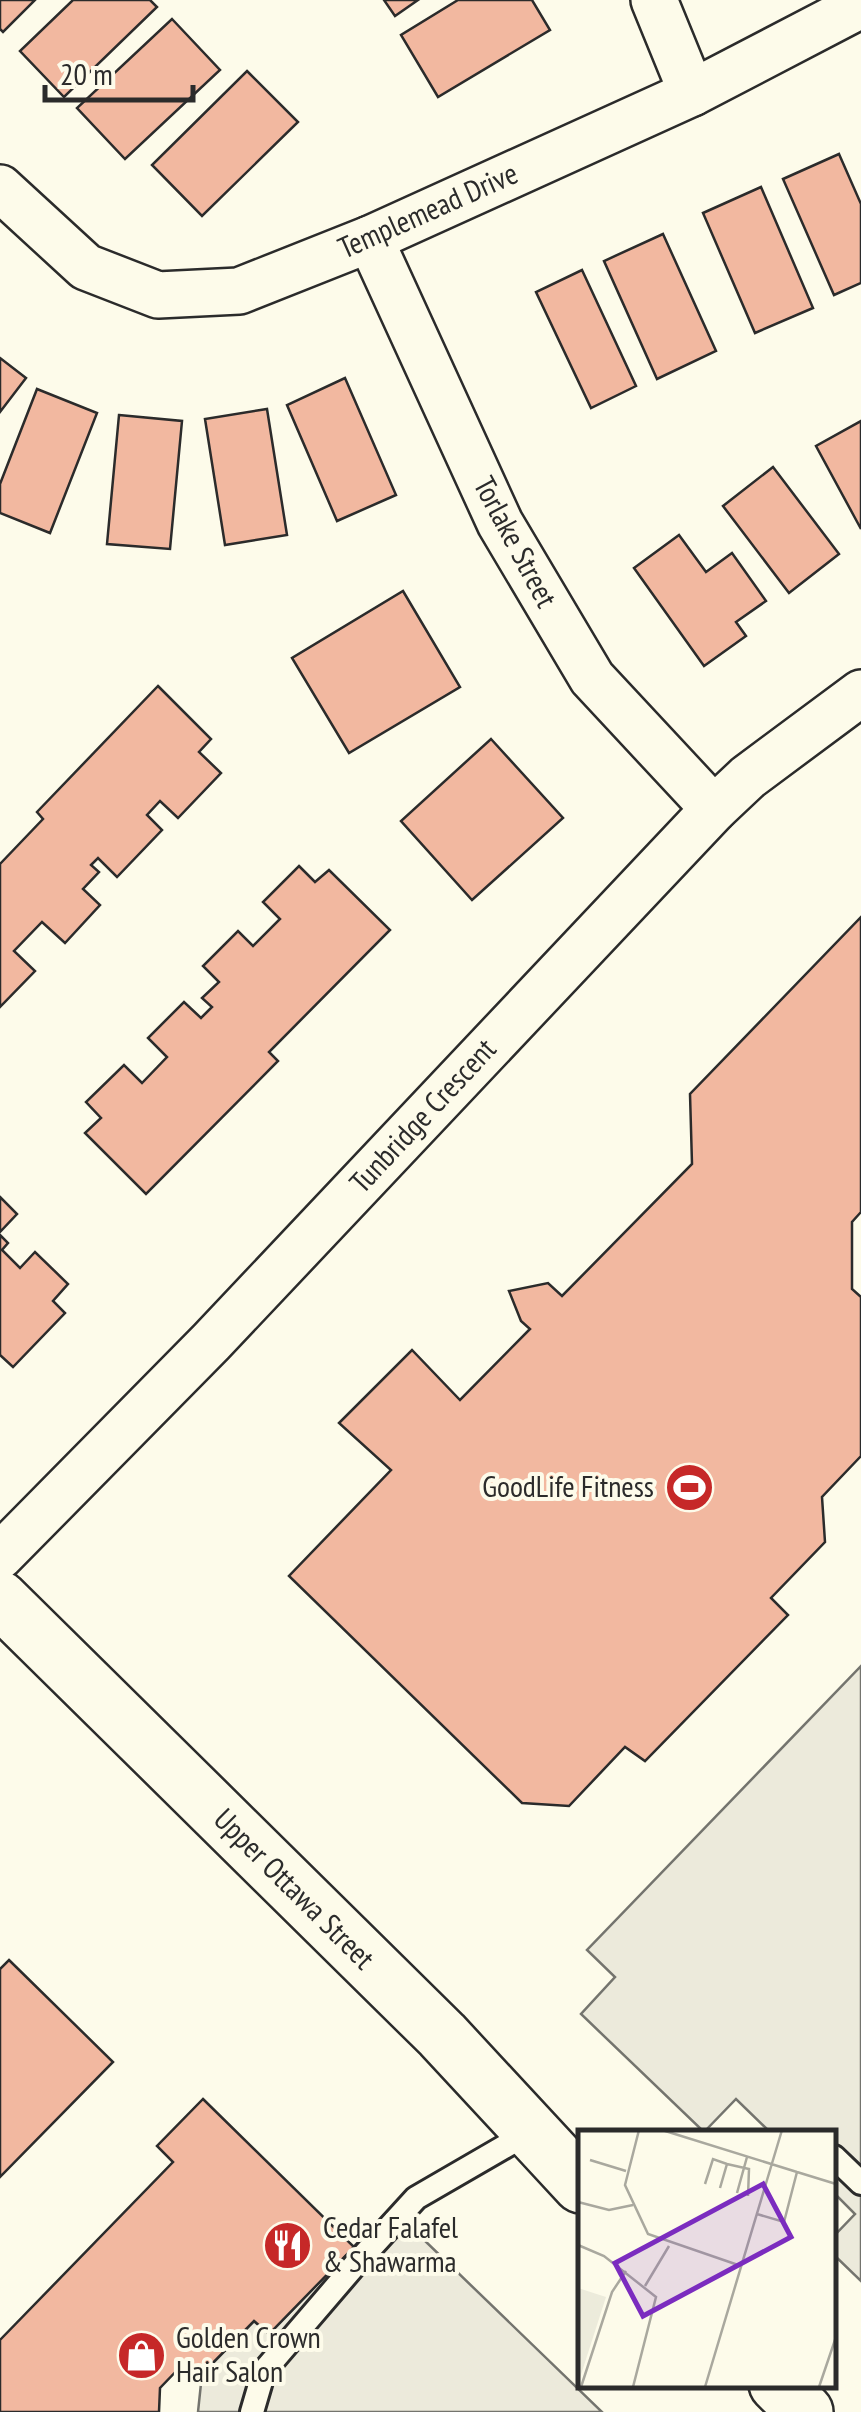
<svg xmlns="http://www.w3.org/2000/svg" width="861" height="2412" font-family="'PT Sans Narrow',sans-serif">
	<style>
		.parking { fill: #eceadb; stroke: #74746e; stroke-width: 2.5 }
		.building { fill: #f2b8a0; stroke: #2b2b2b; stroke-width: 2.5 }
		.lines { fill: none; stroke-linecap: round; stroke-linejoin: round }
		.lane-casing { stroke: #2b2b2b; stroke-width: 28 }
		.street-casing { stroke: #2b2b2b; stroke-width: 50 }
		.secondary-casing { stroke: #2b2b2b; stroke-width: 60 }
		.lane { stroke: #fdfbea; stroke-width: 22 }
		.street { stroke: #fdfbea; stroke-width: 45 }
		.secondary { stroke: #fdfbea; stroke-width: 55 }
		.labels { text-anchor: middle; stroke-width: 8; stroke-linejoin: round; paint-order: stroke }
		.street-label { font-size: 30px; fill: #2b2b2b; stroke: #fdfbea }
		.poi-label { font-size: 30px; fill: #2b2b2b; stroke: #fdfbea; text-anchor: start }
		.inset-road { fill: none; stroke: #a9a89e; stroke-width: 2.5 }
		.view { fill: #7b2cbf; fill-opacity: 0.15; stroke: #7b2cbf; stroke-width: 5 }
		.inset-edge { fill: none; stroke: #2b2b2b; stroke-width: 5 }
	</style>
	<rect width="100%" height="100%" fill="#fdfbea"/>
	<g class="parking">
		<path d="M861,1666V2281L834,2255V2236L855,2214L834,2193V2132H770L736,2099L704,2132L581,2014L615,1977L587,1950Z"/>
		<path d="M391,2208L602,2412H198L202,2374L254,2321L269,2334Z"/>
	</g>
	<g class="building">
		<path d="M0,0H35L3,32L0,29Z"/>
		<path d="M73,0H150L157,7L64,97L20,51Z"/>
		<path d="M384,0H418L395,16Z"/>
		<path d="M458,0H532L550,30L438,97L401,35Z"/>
		<path d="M172,19L220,70L125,159L77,108Z"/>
		<path d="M247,71L298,122L202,216L152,165Z"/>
		<path d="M839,154L861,204V283L834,295L783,179Z"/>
		<path d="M761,187L813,308L755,333L703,213Z"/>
		<path d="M663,234L716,351L657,379L604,261Z"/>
		<path d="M582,270L636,386L591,408L536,292Z"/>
		<path d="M0,358L26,378L0,412Z"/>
		<path d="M345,378L396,495L337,521L287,405Z"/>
		<path d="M37,389L97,413L50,533L0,513V484Z"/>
		<path d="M267,409L287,535L225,545L205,419Z"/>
		<path d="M119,415L182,421L170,549L107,544Z"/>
		<path d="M861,421V529L816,446Z"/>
		<path d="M773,467L839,554L789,593L723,506Z"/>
		<path d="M679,535L706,572L732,553L766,601L736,622L746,636L704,666L634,568Z"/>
		<path d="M403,591L460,687L349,753L292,658Z"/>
		<path d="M158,686L211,739L199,752L221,773L178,818L160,801L147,815L162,830L117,877L98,858L91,865L99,872L83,889L100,905L65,943L42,922L14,951L35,971L0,1007V864L43,819L37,812Z"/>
		<path d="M491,739L563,818L472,900L401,821Z"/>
		<path d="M299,866L315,882L329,870L390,930L269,1052L278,1061L146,1194L85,1133L101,1118L86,1102L124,1065L142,1083L167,1057L148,1038L184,1002L201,1018L212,1007L202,998L219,982L203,966L238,931L253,946L280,919L263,902Z"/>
		<path d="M861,917V1212L852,1222V1289L861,1297V1456L822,1497L825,1542L771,1598L788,1615L645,1761L625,1747L569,1806L522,1803L289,1576L391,1470L339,1423L412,1350L460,1400L530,1329L521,1321L509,1291L548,1283L562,1296L692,1164L690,1094Z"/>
		<path d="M0,1197L17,1214L0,1232Z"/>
		<path d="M0,1235L8,1243L2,1250L20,1268L35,1252L68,1284L53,1301L65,1313L13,1367L0,1355Z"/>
		<path d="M9,1960L113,2062L0,2177V1969Z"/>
		<path d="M203,2099L354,2247L269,2334L254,2321L202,2374L187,2360L160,2388L159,2412H0V2340L173,2162L157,2146Z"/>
	</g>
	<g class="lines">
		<defs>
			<g id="lane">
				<path d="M834,2157L861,2183"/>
				<path d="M252,2412L264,2371L354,2266L416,2198L530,2132"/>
			</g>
			<g id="street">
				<path d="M654,0L692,93"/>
				<path d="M0,188L86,267L158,295L239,291L370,239L692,93L861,5"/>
				<path d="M370,239L500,523L592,678L714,809"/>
				<path d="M0,1556L211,1342L714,809L748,777L861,693"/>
			</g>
			<g id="secondary">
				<path d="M0,1599L442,2035L581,2185"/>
				<path d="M777,2384L805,2412"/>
			</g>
		</defs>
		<use href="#lane" class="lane-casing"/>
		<use href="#street" class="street-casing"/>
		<use href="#secondary" class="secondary-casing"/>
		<use href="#lane" class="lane"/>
		<use href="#street" class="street"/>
		<use href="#secondary" class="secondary"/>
	</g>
	<defs>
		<symbol id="stadium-disc" viewBox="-11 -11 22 22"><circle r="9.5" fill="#c62828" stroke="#fdfbea"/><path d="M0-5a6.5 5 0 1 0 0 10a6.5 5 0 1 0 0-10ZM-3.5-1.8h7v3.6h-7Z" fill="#fff"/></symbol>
		<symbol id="restaurant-disc" viewBox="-11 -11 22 22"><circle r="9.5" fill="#c62828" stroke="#fdfbea"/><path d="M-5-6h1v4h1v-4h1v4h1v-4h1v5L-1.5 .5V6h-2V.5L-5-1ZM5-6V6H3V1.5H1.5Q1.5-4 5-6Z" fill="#fff"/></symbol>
		<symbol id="shop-disc" viewBox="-11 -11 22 22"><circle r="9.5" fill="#c62828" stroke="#fdfbea"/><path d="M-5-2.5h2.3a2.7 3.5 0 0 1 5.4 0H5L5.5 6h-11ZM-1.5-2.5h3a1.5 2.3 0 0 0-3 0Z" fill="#fff"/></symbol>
	</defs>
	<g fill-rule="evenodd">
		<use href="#stadium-disc" x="662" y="1460" width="55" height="55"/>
		<use href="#restaurant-disc" x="260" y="2218" width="55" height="55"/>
		<use href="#shop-disc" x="114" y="2328" width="55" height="55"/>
	</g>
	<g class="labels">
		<g class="street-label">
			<text transform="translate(428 211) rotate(-24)" y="10">Templemead Drive</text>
			<text transform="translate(515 542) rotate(62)" y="10">Torlake Street</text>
			<text transform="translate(423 1116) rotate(-47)" y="10">Tunbridge Crescent</text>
			<text transform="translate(294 1889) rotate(45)" y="10">Upper Ottawa Street</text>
		</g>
		<g class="poi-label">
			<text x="654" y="1497" text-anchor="end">GoodLife Fitness</text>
			<text x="323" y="2238">Cedar Falafel<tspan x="323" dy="34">&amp; Shawarma</tspan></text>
			<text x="176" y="2348">Golden Crown<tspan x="176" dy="34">Hair Salon</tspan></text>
		</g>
	</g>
	<g transform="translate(578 2130)">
		<rect width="258" height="258" fill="#fdfbea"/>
		<path d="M0,158L28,167L0,254Z" fill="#ecebdb"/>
		<path class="inset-road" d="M61,0L47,55L70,104L163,136M84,0L219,42M12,30L48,41M219,42L258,54M127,54L135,29L149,34M142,58L149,34L171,39L170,66M159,63L169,27M0,72L31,80L55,75M179,84L206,92L219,42M0,115L26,126L78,167L55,257M67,156L91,116M3,257L34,162L48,141M127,257L204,0M241,257L258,207"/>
		<path class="view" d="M185,54L213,107L65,186L37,133Z"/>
		<rect width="258" height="258" class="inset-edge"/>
	</g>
	<path d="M45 85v15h148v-15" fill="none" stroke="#2b2b2b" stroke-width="5"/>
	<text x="60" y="85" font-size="30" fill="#2b2b2b" stroke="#fdfbea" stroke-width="8" paint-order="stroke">20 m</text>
</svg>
